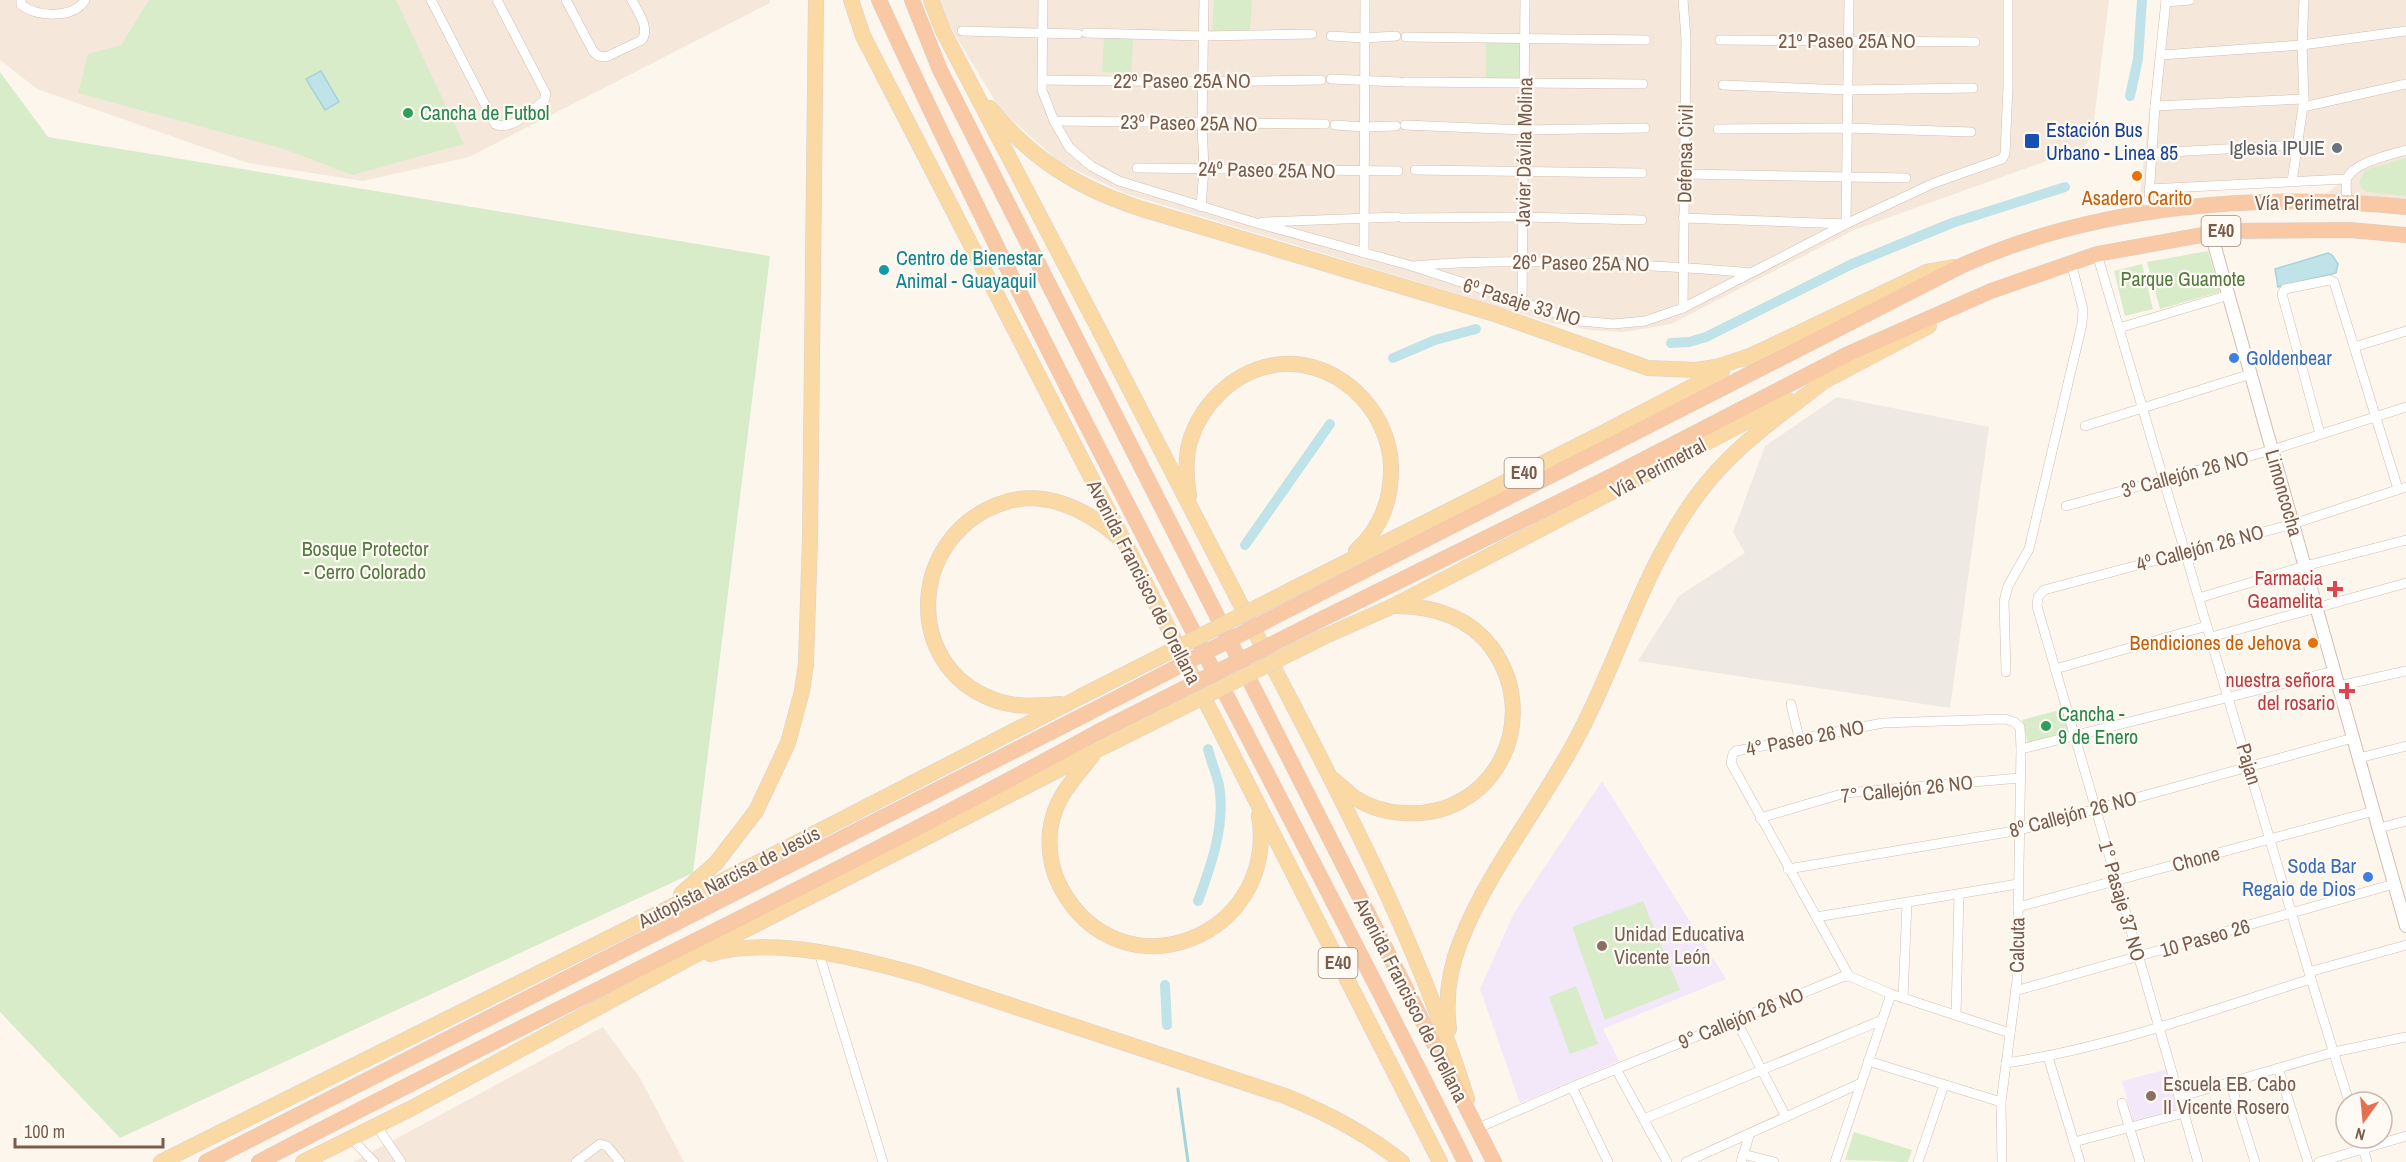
<svg xmlns="http://www.w3.org/2000/svg" width="2406" height="1162" font-family="'Archivo Narrow',sans-serif">
	<style>
		.residential { fill: #f5e8da }
		.industrial { fill: #efe9e4 }
		.education { fill: #f3e8fa }
		.green { fill: #d8ecc9 }
		.water { fill: #bfe3e8; stroke: #a5d3da; stroke-width: 1.5 }
		.lines { fill: none; stroke-linecap: round; stroke-linejoin: round }
		.stream { stroke: #a5d3da; stroke-width: 3 }
		.canal { stroke: #bfe3e8; stroke-width: 10 }
		.minor-casing { stroke: #d1beb0; stroke-width: 10 }
		.tertiary-casing { stroke: #d1beb0; stroke-width: 14 }
		.primary-casing { stroke: #dad1cd; stroke-width: 16 }
		.trunk-casing { stroke: #dad1cd; stroke-width: 16 }
		.minor { stroke: #fff; stroke-width: 9 }
		.tertiary { stroke: #fff; stroke-width: 12 }
		.primary { stroke: #fbd9a5; stroke-width: 15 }
		.trunk { stroke: #f9c8a4; stroke-width: 15 }
		.primary-bridge-casing { stroke: #dad1cd; stroke-width: 16; stroke-linecap: butt }
		.trunk-bridge-casing { stroke: #dad1cd; stroke-width: 16; stroke-linecap: butt }
		.primary-bridge { stroke: #fbd9a5; stroke-width: 15 }
		.trunk-bridge { stroke: #f9c8a4; stroke-width: 15 }
		.leisure-dot { fill: #2e9e5b; stroke: #fffaf3; stroke-width: 2 }
		.transit-dot { fill: #1a4fb4; stroke: #fffaf3; stroke-width: 2 }
		.worship-dot { fill: #6b7280; stroke: #fffaf3; stroke-width: 2 }
		.food-dot { fill: #e8710a; stroke: #fffaf3; stroke-width: 2 }
		.culture-dot { fill: #0f9aa8; stroke: #fffaf3; stroke-width: 2 }
		.shop-dot { fill: #3f7fe0; stroke: #fffaf3; stroke-width: 2 }
		.health-dot { fill: #e0444e; stroke: #fffaf3; stroke-width: 2 }
		.education-dot { fill: #8d6e63; stroke: #fffaf3; stroke-width: 2 }
		.labels { text-anchor: middle; stroke-width: 4.5; stroke-linejoin: round; paint-order: stroke }
		.shield { fill: #fffaf3; stroke: #a28b7f; stroke-width: 1.5 }
		.shield-label { font-size: 18px; font-weight: bold; fill: #7a5c4d }
		.street-label { font-size: 20px; fill: #7a5c4d; stroke: #fffaf3 }
		.leisure-label { font-size: 20px; fill: #27864d; stroke: #fffaf3; text-anchor: start }
		.transit-label { font-size: 20px; fill: #164399; stroke: #fffaf3; text-anchor: start }
		.worship-label { font-size: 20px; fill: #5b616d; stroke: #fffaf3; text-anchor: end }
		.food-label { font-size: 20px; fill: #c56008; stroke: #fffaf3 }
		.culture-label { font-size: 20px; fill: #0d838f; stroke: #fffaf3; text-anchor: start }
		.park-label { font-size: 20px; fill: #537a41; stroke: #fffaf3 }
		.shop-label { font-size: 20px; fill: #366cbe; stroke: #fffaf3; text-anchor: start }
		.health-label { font-size: 20px; fill: #be3a42; stroke: #fffaf3; text-anchor: end }
		.education-label { font-size: 20px; fill: #785e54; stroke: #fffaf3; text-anchor: start }
	</style>
	<rect width="100%" height="100%" fill="#fdf6ec"/>
	<g class="residential">
		<path d="M0,0H770V3L469,157L363,181L248,163L37,89L0,60Z"/>
		<path d="M934,0H2109L2092,136L2083,148L1854,230L1671,324L1625,332L1590,330L1552,323L1124,193L1059,162L1000,109Z"/>
		<path d="M2162,0H2406V207L2315,201L2341,183L2140,194Z"/>
		<path d="M603,1027L640,1078L684,1162H353Z"/>
	</g>
	<path class="industrial" d="M1837,397L1989,427L1950,708L1638,661L1679,596L1745,553L1733,532L1765,446Z"/>
	<g class="education">
		<path d="M1602,781L1726,979L1603,1029L1619,1061L1520,1103L1480,989L1514,913Z"/>
		<path d="M2168,1069L2180,1111L2134,1124L2122,1081Z"/>
	</g>
	<g class="green">
		<path d="M149,0H396L464,144L352,175L284,149L78,93L88,54L121,45Z"/>
		<path d="M1214,0H1252L1250,31L1212,32Z"/>
		<path d="M1104,37L1133,39L1131,74L1102,72Z"/>
		<path d="M1486,42L1524,43L1523,79L1486,78Z"/>
		<path d="M0,72L48,137L770,256L693,873L120,1138L0,1012Z"/>
		<path d="M2406,158V196L2367,192L2362,189L2359,182L2365,170Z"/>
		<path d="M2208,251L2220,292L2160,309L2147,262Z"/>
		<path d="M2142,264L2153,309L2125,316L2114,271Z"/>
		<path d="M2063,709L2069,732L2028,743L2022,720Z"/>
		<path d="M1643,901L1680,990L1605,1020L1572,927Z"/>
		<path d="M1576,986L1598,1044L1570,1054L1549,997Z"/>
		<path d="M1854,1132L1912,1150L1908,1162L1845,1160Z"/>
	</g>
	<g class="water">
		<path d="M321,71L339,102L325,110L306,79Z"/>
		<path d="M2328,253L2332,255L2338,264L2336,273L2278,287L2275,269Z"/>
	</g>
	<g class="lines">
		<path class="stream" d="M1178,1089L1188,1162"/>
		<g class="canal">
			<path d="M2130,96L2138,59L2142,0"/>
			<path d="M1671,343L1689,342L1706,337L1852,264L1952,223L2065,187"/>
			<path d="M1393,358L1435,340L1476,329"/>
			<path d="M1245,545L1330,424"/>
			<path d="M1198,901C1211,866 1226,824 1219,785C1216,773 1211,761 1208,749"/>
			<path d="M1165,985L1167,1025"/>
		</g>
		<defs>
			<g id="minor">
				<path d="M21,0V5C38,17 73,19 85,0"/>
				<path d="M431,0L495,124C511,132 531,110 544,101L546,94L497,0"/>
				<path d="M566,0L593,51L598,56L606,57L642,40C650,27 638,13 632,0"/>
				<path d="M1043,0L1042,90L1054,121L1069,147L1091,166L1119,181L1253,222L1412,266L1580,321L1613,324L1645,321L1683,308L1846,224L1934,183L2002,159L2005,154L2008,87V0"/>
				<path d="M2166,2L2190,0"/>
				<path d="M962,31L1078,34"/>
				<path d="M1086,33L1203,36L1312,34"/>
				<path d="M1331,36L1364,38L1396,36"/>
				<path d="M1406,37L1646,40"/>
				<path d="M1720,40L1975,42"/>
				<path d="M2161,55L2302,45L2406,31"/>
				<path d="M1331,79L1399,82"/>
				<path d="M1042,80L1203,82L1321,80"/>
				<path d="M1405,82L1643,84"/>
				<path d="M1723,85L1847,90L1973,88"/>
				<path d="M2155,106L2304,99"/>
				<path d="M2303,107L2406,84"/>
				<path d="M1054,121L1325,124"/>
				<path d="M1335,125L1364,127L1396,126"/>
				<path d="M1405,125L1524,130L1645,128"/>
				<path d="M1718,129L1847,128L1971,132"/>
				<path d="M2152,153L2297,145"/>
				<path d="M1137,168L1398,171"/>
				<path d="M1415,170L1642,173"/>
				<path d="M1685,174L1906,178"/>
				<path d="M2292,182L2304,99L2302,45L2304,0"/>
				<path d="M2149,189L2346,179"/>
				<path d="M2347,201C2347,195 2345,184 2347,178C2354,162 2391,155 2406,150"/>
				<path d="M1201,207L1204,169L1202,124L1204,0"/>
				<path d="M2148,212L2155,106L2166,0"/>
				<path d="M1403,218L1523,217L1642,220"/>
				<path d="M1683,218L1846,224L1849,0"/>
				<path d="M1262,222L1398,217"/>
				<path d="M1364,253L1365,0"/>
				<path d="M2097,254L2311,979L2349,1102"/>
				<path d="M1414,266C1470,261 1524,261 1580,263C1637,265 1694,267 1750,273"/>
				<path d="M1522,304L1525,0"/>
				<path d="M1683,308L1686,38L1683,0"/>
				<path d="M2119,328L2229,295"/>
				<path d="M2354,347L2406,331"/>
				<path d="M2085,426L2251,374"/>
				<path d="M2320,434L2282,294L2285,289L2330,280L2334,282L2398,489"/>
				<path d="M2066,506L2272,450L2406,407"/>
				<path d="M2199,598L2305,566L2406,540"/>
				<path d="M2211,637L2406,583"/>
				<path d="M2055,669L2207,626"/>
				<path d="M2006,672L2004,601L2008,586L2029,549L2082,324L2083,309L2071,262"/>
				<path d="M2339,686L2406,671"/>
				<path d="M1791,704L1799,738"/>
				<path d="M2021,749L2334,671"/>
				<path d="M2359,758L2406,746"/>
				<path d="M1760,818L1845,793L2020,778"/>
				<path d="M2379,828L2406,821"/>
				<path d="M1788,869L2020,830L2353,738"/>
				<path d="M2018,907L2374,811"/>
				<path d="M1816,917L2018,884"/>
				<path d="M819,953L883,1162"/>
				<path d="M2309,972L2406,945"/>
				<path d="M1849,976L1731,763L1733,754L1736,751L1883,723L2005,719L2014,722L2020,727L2021,749L2017,981L2001,1102L2002,1162"/>
				<path d="M2015,991L2394,884"/>
				<path d="M1903,998L1907,903"/>
				<path d="M1956,1015L1959,894"/>
				<path d="M1736,1020L1786,1117"/>
				<path d="M2048,1057L2080,1162"/>
				<path d="M1868,1061L2001,1102"/>
				<path d="M2006,1063C2110,1048 2211,1010 2311,979"/>
				<path d="M2278,1068L2308,1162"/>
				<path d="M1616,1069L1667,1162"/>
				<path d="M2230,1082L2255,1162"/>
				<path d="M1572,1087L1608,1162"/>
				<path d="M2179,1097L2334,1052L2406,1037"/>
				<path d="M2122,1103L2140,1162"/>
				<path d="M1644,1119L1882,1020"/>
				<path d="M376,1125L401,1162"/>
				<path d="M1476,1129L1572,1087L1842,977L1849,976L1891,994L2010,1033"/>
				<path d="M351,1138L374,1162"/>
				<path d="M2360,1138L2367,1162"/>
				<path d="M2074,1142L2184,1113"/>
				<path d="M1743,1154L1774,1162"/>
				<path d="M576,1162L600,1144L607,1146L620,1162"/>
				<path d="M1686,1162L1861,1083"/>
				<path d="M1741,1162L1750,1133"/>
				<path d="M1835,1162L1891,994"/>
				<path d="M1918,1162L1944,1085"/>
				<path d="M2198,1162L2037,606L2038,597L2044,590L2293,524L2406,487"/>
				<path d="M2319,1162L2406,1136"/>
			</g>
			<path id="tertiary" d="M2211,233L2406,926"/>
			<g id="primary">
				<path d="M851,0L863,36L1125,543L1440,1162"/>
				<path d="M931,0L943,31C1044,222 1142,413 1241,605C1324,765 1413,926 1467,1099"/>
				<path d="M990,108C1032,160 1080,189 1142,209L1495,314L1648,368L1696,370L1716,367L1753,355"/>
				<path d="M1744,359L1927,272L1955,267"/>
				<path d="M1815,386L1929,326"/>
				<path d="M1189,496C1186,478 1185,459 1190,441C1201,405 1232,374 1269,366C1332,352 1392,409 1391,470C1391,502 1379,530 1356,551"/>
				<path d="M1295,588L1597,436L1722,371"/>
				<path d="M1321,638L1393,606L1788,400"/>
				<path d="M1060,704C1037,706 1014,708 992,699C902,664 910,539 997,505C1041,487 1085,508 1118,537"/>
				<path d="M1092,756C1077,775 1059,794 1053,817C1046,840 1050,868 1061,888C1120,998 1279,939 1259,815"/>
				<path d="M1334,780C1341,786 1348,793 1355,798C1369,807 1386,812 1402,813C1493,820 1544,721 1492,648C1468,616 1433,606 1396,606"/>
				<path d="M681,894L716,863L756,811L788,743L802,691L806,664L810,537L816,0"/>
				<path d="M710,954C772,936 859,958 919,975L1285,1096C1327,1113 1366,1133 1402,1162"/>
				<path d="M1449,1029C1445,998 1449,969 1461,940C1490,866 1544,803 1580,732C1620,655 1644,568 1696,497C1732,447 1776,419 1823,382"/>
				<path d="M161,1162L687,899L1080,697"/>
				<path d="M303,1162L412,1108L684,961L1105,746"/>
			</g>
			<g id="trunk">
				<path d="M879,0C1060,394 1273,773 1465,1162"/>
				<path d="M912,0L940,70L1494,1162"/>
				<path d="M1303,602L1963,265C2100,204 2259,193 2406,207"/>
				<path d="M1314,623L1612,476L1848,354L1991,291L2097,254L2224,231L2350,230L2406,235"/>
				<path d="M206,1162L1088,713"/>
				<path d="M259,1162C537,1016 822,883 1098,732"/>
			</g>
		</defs>
		<use href="#minor" class="minor-casing"/>
		<use href="#tertiary" class="tertiary-casing"/>
		<use href="#primary" class="primary-casing"/>
		<use href="#trunk" class="trunk-casing"/>
		<use href="#minor" class="minor"/>
		<use href="#tertiary" class="tertiary"/>
		<use href="#primary" class="primary"/>
		<use href="#trunk" class="trunk"/>
		<defs>
			<g id="primary-bridge">
				<path d="M1080,697L1295,588"/>
				<path d="M1105,746L1321,638"/>
			</g>
			<g id="trunk-bridge">
				<path d="M1088,713L1303,602"/>
				<path d="M1098,732L1314,623"/>
			</g>
		</defs>
		<use href="#primary-bridge" class="primary-bridge-casing"/>
		<use href="#trunk-bridge" class="trunk-bridge-casing"/>
		<use href="#primary-bridge" class="primary-bridge"/>
		<use href="#trunk-bridge" class="trunk-bridge"/>
	</g>
	<g class="leisure-dot">
		<circle cx="408" cy="113" r="6"/>
		<circle cx="2046" cy="726" r="6"/>
	</g>
	<rect class="transit-dot" x="2024" y="133" width="16" height="16" rx="3"/>
	<circle class="worship-dot" cx="2337" cy="148" r="6"/>
	<g class="food-dot">
		<circle cx="2137" cy="176" r="6"/>
		<circle cx="2313" cy="643" r="6"/>
	</g>
	<circle class="culture-dot" cx="884" cy="270" r="6"/>
	<g class="shop-dot">
		<circle cx="2234" cy="358" r="6"/>
		<circle cx="2368" cy="877" r="6"/>
	</g>
	<g class="health-dot">
		<path d="M2332 580h6v6h6v6h-6v6h-6v-6h-6v-6h6z"/>
		<path d="M2344 682h6v6h6v6h-6v6h-6v-6h-6v-6h6z"/>
	</g>
	<g class="education-dot">
		<circle cx="1602" cy="946" r="6"/>
		<circle cx="2151" cy="1096" r="6"/>
	</g>
	<g class="labels">
		<g class="shield">
			<rect x="2201.5" y="216" width="39" height="30" rx="4.5"/>
			<rect x="1504.5" y="458" width="39" height="30" rx="4.5"/>
			<rect x="1318.5" y="948" width="39" height="30" rx="4.5"/>
		</g>
		<g class="shield-label">
			<text x="2221" y="237">E40</text>
			<text x="1524" y="479">E40</text>
			<text x="1338" y="969">E40</text>
		</g>
		<g class="street-label">
			<text x="1847" y="48">21º Paseo 25A NO</text>
			<text x="1182" y="88">22º Paseo 25A NO</text>
			<text transform="translate(1189 123) rotate(1)" y="7">23º Paseo 25A NO</text>
			<text transform="translate(1524 152) rotate(-89)" y="7">Javier Dávila Molina</text>
			<text transform="translate(1685 154) rotate(-89)" y="7">Defensa Civil</text>
			<text transform="translate(1267 170) rotate(1)" y="7">24º Paseo 25A NO</text>
			<text x="2307" y="210">Vía Perimetral</text>
			<text transform="translate(1581 263) rotate(1)" y="7">26º Paseo 25A NO</text>
			<text transform="translate(1522 302) rotate(17)" y="7">6º Pasaje 33 NO</text>
			<text transform="translate(1658 468) rotate(-28)" y="7">Vía Perimetral</text>
			<text transform="translate(2185 474) rotate(-15)" y="7">3º Callejón 26 NO</text>
			<text transform="translate(2284 493) rotate(74)" y="7">Limoncocha</text>
			<text transform="translate(2200 548) rotate(-15)" y="7">4º Callejón 26 NO</text>
			<text transform="translate(1144 582) rotate(63)" y="7">Avenida Francisco de Orellana</text>
			<text transform="translate(1805 738) rotate(-11)" y="7">4° Paseo 26 NO</text>
			<text transform="translate(2249 764) rotate(73)" y="7">Pajan</text>
			<text transform="translate(1907 789) rotate(-6)" y="7">7° Callejón 26 NO</text>
			<text transform="translate(2073 814) rotate(-15)" y="7">8º Callejón 26 NO</text>
			<text transform="translate(2196 859) rotate(-15)" y="7">Chone</text>
			<text transform="translate(729 877) rotate(-27)" y="7">Autopista Narcisa de Jesús</text>
			<text transform="translate(2122 901) rotate(74)" y="7">1° Pasaje 37 NO</text>
			<text transform="translate(2205 938) rotate(-16)" y="7">10 Paseo 26</text>
			<text transform="translate(2017 945) rotate(-89)" y="7">Calcuta</text>
			<text transform="translate(1411 1000) rotate(63)" y="7">Avenida Francisco de Orellana</text>
			<text transform="translate(1741 1018) rotate(-22)" y="7">9° Callejón 26 NO</text>
		</g>
		<g class="leisure-label">
			<text x="420" y="120">Cancha de Futbol</text>
			<text x="2058" y="721">Cancha -<tspan x="2058" dy="23">9 de Enero</tspan></text>
		</g>
		<g class="transit-label">
			<text x="2046" y="137">Estación Bus<tspan x="2046" dy="23">Urbano - Linea 85</tspan></text>
		</g>
		<g class="worship-label">
			<text x="2325" y="155">Iglesia IPUIE</text>
		</g>
		<g class="food-label">
			<text x="2137" y="205">Asadero Carito</text>
			<text x="2301" y="650" text-anchor="end">Bendiciones de Jehova</text>
		</g>
		<g class="culture-label">
			<text x="896" y="265">Centro de Bienestar<tspan x="896" dy="23">Animal - Guayaquil</tspan></text>
		</g>
		<g class="park-label">
			<text x="2183" y="286">Parque Guamote</text>
			<text x="365" y="556">Bosque Protector<tspan x="365" dy="23">- Cerro Colorado</tspan></text>
		</g>
		<g class="shop-label">
			<text x="2246" y="365">Goldenbear</text>
			<text x="2356" y="873" text-anchor="end">Soda Bar<tspan x="2356" dy="23">Regaio de Dios</tspan></text>
		</g>
		<g class="health-label">
			<text x="2323" y="585">Farmacia<tspan x="2323" dy="23">Geamelita</tspan></text>
			<text x="2335" y="687">nuestra señora<tspan x="2335" dy="23">del rosario</tspan></text>
		</g>
		<g class="education-label">
			<text x="1614" y="941">Unidad Educativa<tspan x="1614" dy="23">Vicente León</tspan></text>
			<text x="2163" y="1091">Escuela EB. Cabo<tspan x="2163" dy="23">II Vicente Rosero</tspan></text>
		</g>
	</g>
	<g transform="translate(2364 1120) rotate(195)"><circle r="28" fill="#fffaf3" stroke="#cabbb1" stroke-width="1.5"/>
	<path d="M0-4.5L10 22L0 15L-10 22Z" fill="#e76f51"/>
	<text y="-9" font-size="16" font-weight="bold" text-anchor="middle" fill="#7a5c4d">N</text>
	</g>
	<path d="M15 1138v9h148v-9" fill="none" stroke="#7a5c4d" stroke-width="3"/>
	<text x="24" y="1138" font-size="18" fill="#7a5c4d" stroke="#fffaf3" stroke-width="4.5" paint-order="stroke">100 m</text>
</svg>
